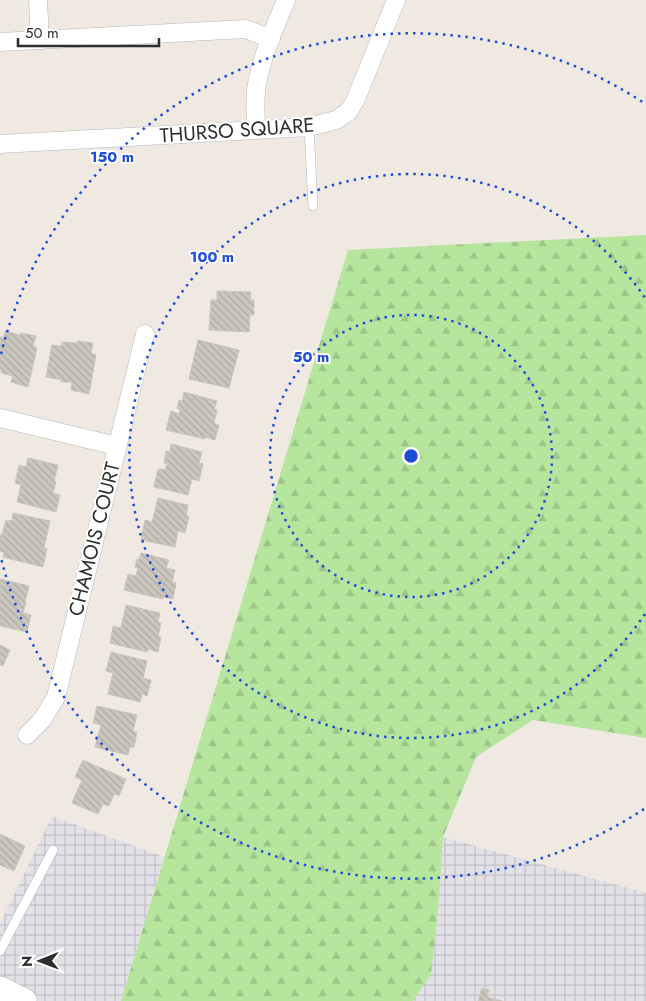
<svg xmlns="http://www.w3.org/2000/svg" width="646" height="1001" font-family="Jost,sans-serif">
	<style>
		.industrial { fill: url(#industrial-grid) }
		.forest { fill: url(#forest-firs) }
		.building { fill: url(#building-back-hatch); stroke: #cbc5ba }
		.lines { fill: none; stroke-linecap: round; stroke-linejoin: round }
		.lane-casing { stroke: #b4b7c1; stroke-width: 10 }
		.street-casing { stroke: #b4b7c1; stroke-width: 19 }
		.secondary-casing { stroke: #b4b7c1; stroke-width: 26 }
		.lane { stroke: #fff; stroke-width: 9 }
		.street { stroke: #fff; stroke-width: 18 }
		.secondary { stroke: #fff; stroke-width: 25 }
		.ring { fill: none; stroke: #1d4ed8; stroke-width: 2.5; stroke-dasharray: 2.5 5 }
		.labels { text-anchor: middle; stroke-width: 4; stroke-linejoin: round; paint-order: stroke }
		.street-label { font-size: 20px; fill: #2e2e2e; stroke: #fff }
		.centre { fill: #1d4ed8; stroke: #fff; stroke-width: 2.5 }
		.ring-label { font-size: 15px; text-anchor: middle; font-weight: bold; fill: #1d4ed8; stroke: #fff; stroke-width: 4; stroke-linejoin: round; paint-order: stroke }
	</style>
	<defs>
		<pattern id="industrial-grid" width="8" height="8" patternUnits="userSpaceOnUse" patternTransform="scale(1.25)"><rect width="8" height="8" fill="#e3e1e8"/><path d="M0 4h8M4 0v8" fill="none" stroke="#c3c1c7"/></pattern>
		<pattern id="forest-firs" width="22" height="20" patternUnits="userSpaceOnUse" patternTransform="scale(1.25)"><rect width="22" height="20" fill="#b6e59e"/><path d="M5 1l3.5 6h-7zM16 11l3.5 6h-7z" fill="#9dc588"/></pattern>
		<pattern id="building-back-hatch" width="6" height="6" patternUnits="userSpaceOnUse" patternTransform="scale(1.25)"><rect width="6" height="6" fill="#cbc7bf"/><path d="M-1 5l2 2M0 0l6 6M5-1l2 2" fill="none" stroke="#afaba4"/></pattern>
	</defs>
	<rect width="100%" height="100%" fill="#efe9e1"/>
	<g class="industrial">
		<path d="M52,816L164,857L121,1001H0V924Z"/>
		<path d="M443,837L646,893V1001H413L431,973L438,912Z"/>
	</g>
	<path class="forest" d="M646,235V738L533,720L476,757L443,837L438,912L431,974L413,1001H121L348,250Z"/>
	<g class="building">
		<path d="M217,291L251,292L250,300H254V315H250L249,332L209,330L211,300H217Z"/>
		<path d="M5,331L20,335L21,333L36,336L33,346L37,348L28,387L11,382L13,376L1,373L2,370H0V337H4Z"/>
		<path d="M198,340L239,350L229,388L189,379Z"/>
		<path d="M78,341L93,343L91,353L96,355L89,394L71,390L72,382H61L62,380L46,377L52,345L62,346V342L77,343Z"/>
		<path d="M184,392L217,401L214,409L217,410L214,423L219,425L215,440L205,437V439L166,430L171,411L179,414L180,409L177,408L179,400L182,401Z"/>
		<path d="M171,444L202,452L199,463L203,464L199,481L192,479L188,495L154,487L158,469L165,470L167,464L164,463L166,451L170,452Z"/>
		<path d="M28,458L58,465L54,481L56,482L53,493L60,495L56,512L17,502L21,485L15,483L19,465L26,467Z"/>
		<path d="M158,498L188,505L186,516H189L185,533L178,531L175,547L141,540L145,520L152,522Z"/>
		<path d="M13,513L50,521L44,548L47,549L43,567L3,557L4,552L0,551V534L2,535L6,520L12,521Z"/>
		<path d="M141,553L169,560L166,568L175,570L172,582L176,583L173,599L163,597V599L124,590L128,574L136,576L138,568L135,567L137,559L139,560Z"/>
		<path d="M0,579L29,586L25,602H26L23,613L31,615L27,632L0,626Z"/>
		<path d="M126,605L160,613L158,622L161,623L158,636L161,637L158,652L148,649L147,652L110,643L113,626L121,628Z"/>
		<path d="M0,645L10,650L3,666L0,665Z"/>
		<path d="M111,652L147,661L143,678L151,680L147,696L142,694L140,702L108,694L113,673L106,671Z"/>
		<path d="M97,706L137,715L133,731L137,732L134,747H130L128,755L95,747L101,725L93,723Z"/>
		<path d="M83,760L126,779L119,796L114,794L109,806L103,804L98,814L72,803L82,780L75,777Z"/>
		<path d="M0,834L25,846L14,871L0,865Z"/>
		<path d="M482,988L489,990L487,997L502,1001H478Z"/>
	</g>
	<g class="lines">
		<defs>
			<g id="lane">
				<path d="M309,127L313,206"/>
				<path d="M0,951L53,850"/>
			</g>
			<g id="street">
				<path d="M38,0L40,40"/>
				<path d="M0,42L246,29L271,39"/>
				<path d="M256,130C256,115 254,99 257,84C262,55 275,27 286,0"/>
				<path d="M0,144L309,127L336,120L348,112L355,101L396,0"/>
				<path d="M0,418L117,446"/>
				<path d="M27,735L42,720L56,697L145,334"/>
			</g>
			<path id="secondary" d="M0,989L24,1001"/>
		</defs>
		<use href="#lane" class="lane-casing"/>
		<use href="#street" class="street-casing"/>
		<use href="#secondary" class="secondary-casing"/>
		<use href="#lane" class="lane"/>
		<use href="#street" class="street"/>
		<use href="#secondary" class="secondary"/>
	</g>
	<g class="ring">
		<circle cx="411" cy="456" r="141"/>
		<path d="M645 614A282 282 0 1 1 645 298"/>
		<path d="M644 809A423 423 0 0 1 1 558M1 354A423 423 0 0 1 644 103"/>
	</g>
	<g class="labels">
		<g class="street-label">
			<text transform="translate(237 130) rotate(-4)" y="7">THURSO SQUARE</text>
			<text transform="translate(94 539) rotate(-76)" y="7">CHAMOIS COURT</text>
		</g>
	</g>
	<circle cx="411" cy="456" r="8" class="centre"/>
	<g class="ring-label">
		<text x="112" y="162">150 m</text>
		<text x="212" y="262">100 m</text>
		<text x="311" y="362">50 m</text>
	</g>
	<g transform="translate(40 961) rotate(269)" stroke="#ffffff" stroke-width="4" paint-order="stroke">
	<path d="M0-4L9 19L0 12L-9 19Z" fill="#2e2e2e"/>
	<text y="-8" font-size="14" font-weight="bold" text-anchor="middle" fill="#2e2e2e">N</text>
	</g>
	<path d="M18 38v8h141v-8" fill="none" stroke="#2e2e2e" stroke-width="2.5"/>
	<text x="25" y="38" font-size="15" fill="#2e2e2e" stroke="#ffffff" stroke-width="4" paint-order="stroke">50 m</text>
</svg>
